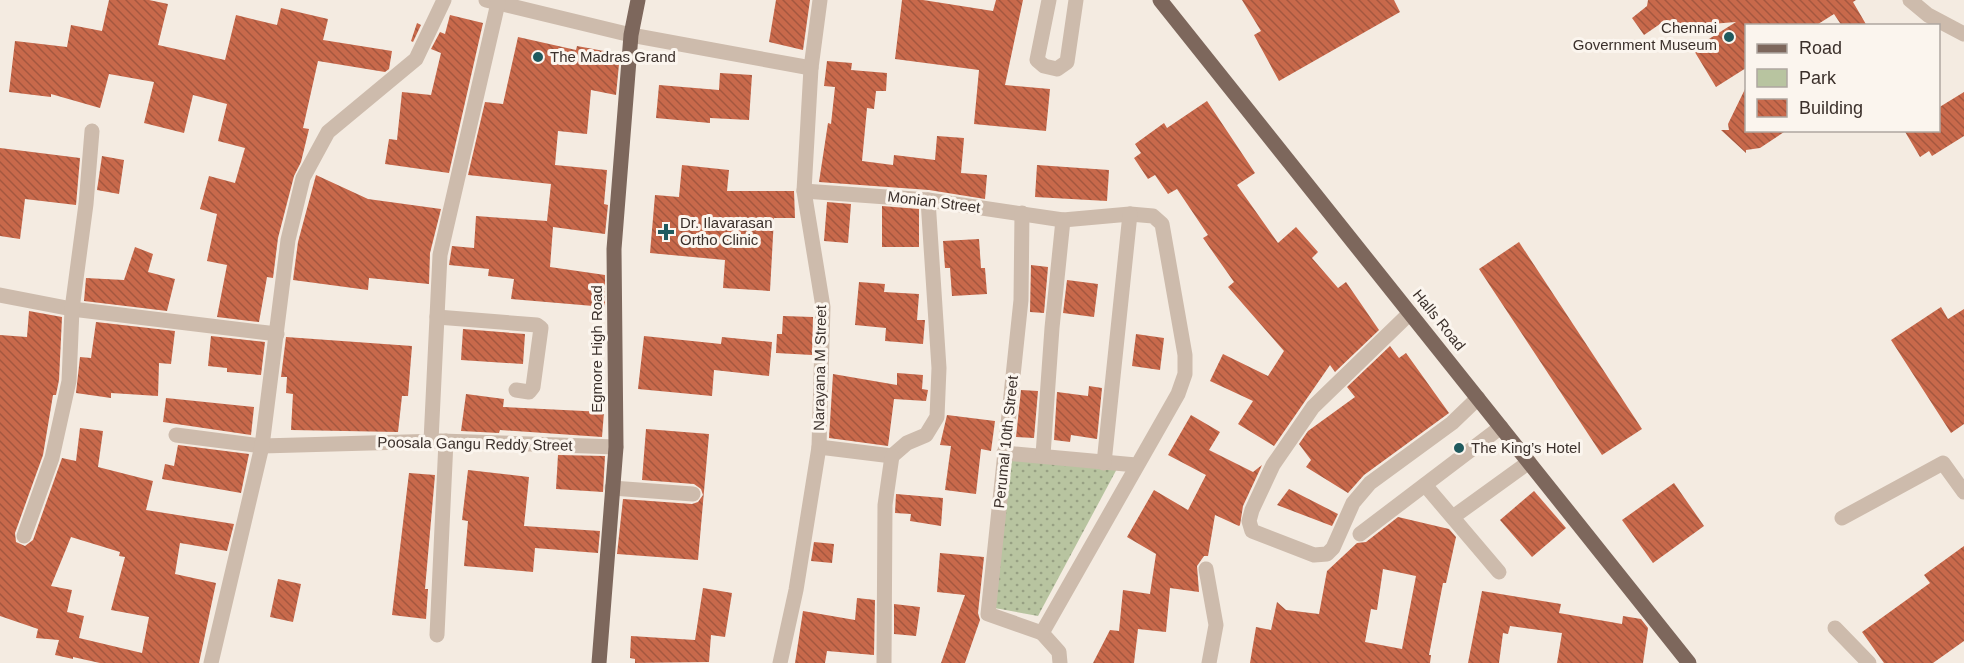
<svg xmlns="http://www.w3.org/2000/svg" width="1964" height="663" font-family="Arial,sans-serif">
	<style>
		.green { fill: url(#green-dots) }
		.building { fill: url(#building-back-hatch); fill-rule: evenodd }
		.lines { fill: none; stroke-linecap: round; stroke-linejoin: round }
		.minor { stroke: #cdbbac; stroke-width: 15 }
		.major { stroke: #7d675c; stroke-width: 15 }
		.poi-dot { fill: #1f5a5e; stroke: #fbf5ee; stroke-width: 2 }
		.labels { text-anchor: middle; stroke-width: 6; stroke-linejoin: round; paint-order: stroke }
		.poi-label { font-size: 15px; fill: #3b302b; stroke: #fbf5ee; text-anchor: start }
		.street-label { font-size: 15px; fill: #3b302b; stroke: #fbf5ee }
	</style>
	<defs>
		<pattern id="green-dots" width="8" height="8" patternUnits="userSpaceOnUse" patternTransform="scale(1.5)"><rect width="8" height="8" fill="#b8c4a0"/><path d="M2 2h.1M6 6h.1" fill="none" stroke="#97a083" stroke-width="1.8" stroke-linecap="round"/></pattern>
		<pattern id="building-back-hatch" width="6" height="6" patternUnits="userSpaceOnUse" patternTransform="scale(1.5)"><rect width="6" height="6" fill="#c8694b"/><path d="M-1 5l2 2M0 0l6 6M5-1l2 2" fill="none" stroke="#a4573f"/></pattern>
	</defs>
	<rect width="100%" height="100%" fill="#f4ebe1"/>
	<path class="green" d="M1007,455L1119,465L1038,616L989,607Z"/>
	<g class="building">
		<path d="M109,0H149L168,4L158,45L225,60L236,15L277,25L281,8L328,19L323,40L392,51L389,69L385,72L318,61L303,128L309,129L301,162L294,176L278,238L273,278L267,277L259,322L217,317L227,265L207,261L217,214L200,209L209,176L235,183L245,148L218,141L227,104L193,95L184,133L144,123L154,82L109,74L100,108L51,94V97L9,92L15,41L67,47L71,25L102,31Z"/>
		<path d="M776,0H810L803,50L769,42Z"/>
		<path d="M902,0H923L993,11L996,0H1023L1005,85L1050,89L1046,131L974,124L979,70L895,59Z"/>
		<path d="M1242,0H1394L1400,12L1279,81L1254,35L1261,31Z"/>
		<path d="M1648,0H1856L1853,2L1867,26H1842L1834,14L1815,26H1746V68L1716,87L1693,49L1736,22L1673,27L1660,24L1644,35L1632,18L1647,6Z"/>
		<path d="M450,15L483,23L449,173L385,164L389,139L397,140L402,92L431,95L441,53L431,49L440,32L445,34Z"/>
		<path d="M417,23L421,25L413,42L411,41Z"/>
		<path d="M518,37L576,50L577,46L620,54L616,95L591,90L587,134L558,131L555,165L607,170L604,204L608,205L605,234L553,227L550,267L605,275V307L511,299L514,279L488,276L489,269L449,265L452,246L474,248L476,216L547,221L551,184L468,175L485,102L503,104Z"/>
		<path d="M827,61L852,63L851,70L887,73L886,91H876L874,109L867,108L862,161L893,165L894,155L935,160L937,136L964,138L961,173L987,175L985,199L929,190L819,182L828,123L831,124L835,87L824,86Z"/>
		<path d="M720,73L752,75L749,120L710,118V123L656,118L659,85L719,90Z"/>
		<path d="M1746,87V130H1787L1760,148L1746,150V153L1721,130H1729L1728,124Z"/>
		<path d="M1964,92V136L1932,156L1929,151L1920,157L1904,130H1938V108Z"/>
		<path d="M1207,101L1255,173L1237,185L1278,243L1296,227L1318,252L1312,258L1338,288L1346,282L1379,330L1335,372L1330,365L1274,446L1238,424L1253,401L1210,381L1223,354L1268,376L1284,351L1228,287L1234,282L1203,238L1208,235L1177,189L1168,194L1155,175L1148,179L1134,158L1141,153L1135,144L1164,123L1167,128Z"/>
		<path d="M0,148L80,158L76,205L25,199L20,239L0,236Z"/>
		<path d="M102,156L124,160L119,194L97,190Z"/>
		<path d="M682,165L729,170L727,191H794L795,218H774L770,291L723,288L725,260L650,253L655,195L679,197Z"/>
		<path d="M1037,165L1109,170L1107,201L1035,197Z"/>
		<path d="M316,175L368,199L441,209L430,253L429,284L369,278L368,290L293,280L298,242Z"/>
		<path d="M827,202L851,204L848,243L824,241Z"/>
		<path d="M882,206L919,209V247H882Z"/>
		<path d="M979,239L981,268H985L987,294L952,296L950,268H945L943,241Z"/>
		<path d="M1519,242L1642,429L1602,455L1479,269Z"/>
		<path d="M135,247L153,254L148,272L175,279L167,311L84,301L86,278L124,280Z"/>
		<path d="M1031,265L1048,267L1044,313L1030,312Z"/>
		<path d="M1067,280L1098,284L1094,317L1063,313Z"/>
		<path d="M859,282L885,284L884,292L919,294L917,320H925L923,344L885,341L886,328L855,325Z"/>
		<path d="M1941,307L1948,319L1964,309V424L1951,433L1891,340Z"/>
		<path d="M29,311L62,317L59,380L56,395H53L43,455L15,533L16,542L25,546L33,540L62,458L76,461L80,428L103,431L98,467L153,481L146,510L234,524L227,551L180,543L175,574L216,583L199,663H100L73,657V659L55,655L59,640L36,638L38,629L0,616V335L27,337ZM71,537L120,552L119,556L125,557L111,610L149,617L142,653L79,638L84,616L67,612L72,590L51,586Z"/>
		<path d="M783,316L813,317L812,355L776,353L777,334H782Z"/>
		<path d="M96,322L175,331L171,364L159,363L158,396L111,393V398L76,393L80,357L91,358Z"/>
		<path d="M463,329L525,334L523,364L461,360Z"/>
		<path d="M1136,334L1164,338L1160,370L1132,366Z"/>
		<path d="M211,336L265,342L261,375L227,372V368L208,366Z"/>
		<path d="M644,336L721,344L722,337L772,342L769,376L714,370L712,396L638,389Z"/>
		<path d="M286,337L412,346L408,396H402L398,432L291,430L293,394L286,393L287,377H281Z"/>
		<path d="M1390,346L1399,358L1406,353L1449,413L1364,475L1348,493L1306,467L1311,460L1299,444L1308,431L1355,397L1347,387Z"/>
		<path d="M897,373L923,375L922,389L928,390L926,401L894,399L888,446L829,438L833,374L897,385Z"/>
		<path d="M1089,386L1102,388L1097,439L1071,435L1070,442L1054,440L1057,392L1088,396Z"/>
		<path d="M1021,390L1038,391L1034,438L1016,437Z"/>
		<path d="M466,394L504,399L503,407L604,412L602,437L500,430L499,433L461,431Z"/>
		<path d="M166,398L254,407L251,435L163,422Z"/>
		<path d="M947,415L995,421L991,451L981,449L976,494L945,490L951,446L940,445Z"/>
		<path d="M1191,415L1220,432L1209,450L1253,472L1262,465L1243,506L1240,525L1239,526L1215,515L1208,556H1204L1197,566L1199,592L1170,588L1166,632L1138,629L1134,663H1093L1110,630L1119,631L1123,590L1150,594L1156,554L1127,537L1154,490L1188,510L1206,475L1168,455Z"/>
		<path d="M646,429L709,434L698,560L617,554L623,499L692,504L698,502L703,495L701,489L694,484L642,480Z"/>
		<path d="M178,445L249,454L241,493L162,479L165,464L174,466Z"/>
		<path d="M558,455L605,456L603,492L556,489Z"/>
		<path d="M468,470L529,477L524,526L600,531L598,553L535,548L533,572L464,566L468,521L462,520Z"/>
		<path d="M409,473L435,475L425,589H428L426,619L392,615Z"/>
		<path d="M1674,483L1704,526L1653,563L1622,520Z"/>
		<path d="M1289,489L1338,514L1332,526L1277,505Z"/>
		<path d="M1534,491L1566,528L1532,557L1500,520Z"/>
		<path d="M896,494L943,498L941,526L910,521L911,514L895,513Z"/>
		<path d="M1398,517L1449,529L1456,537L1446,583H1443L1429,655H1431L1430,663H1250L1256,627L1271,630L1277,602L1286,610L1319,614L1327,571L1357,543L1366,542ZM1383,569L1416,576L1402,649L1365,642L1371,609L1377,610Z"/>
		<path d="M814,542L834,544L832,563L811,561Z"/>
		<path d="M1964,546V641L1933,663H1884L1862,632L1930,583L1924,575Z"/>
		<path d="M940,553L984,557L978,613L980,620L965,663H941L965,595L937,592Z"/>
		<path d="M278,579L301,584L293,622L270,617Z"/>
		<path d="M703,588L732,593L725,637L711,635L709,662L635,663V659L630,658L631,636L695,640Z"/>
		<path d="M1482,591L1561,604L1559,613L1622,624L1623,616L1641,619L1648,628L1643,663H1557L1562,633L1510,626L1508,634L1503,633L1499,663H1468Z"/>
		<path d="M857,598L875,600L874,655L827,651L825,663H795L803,611L855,620Z"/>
		<path d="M894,604L920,607L916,636L894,634Z"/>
	</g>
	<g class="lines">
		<g class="minor">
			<path d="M486,0L631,35L811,68"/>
			<path d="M1049,0L1037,60L1044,66L1057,69L1067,62L1076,0"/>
			<path d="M1910,0L1928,15L1964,34"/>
			<path d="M804,191L928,200L1063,220L1130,214L1153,216L1162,224L1185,355V374L1178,394L1042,633L1059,652L1060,663"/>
			<path d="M1022,213L1021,300L988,614L1042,633"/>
			<path d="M0,295L72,309L277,334"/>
			<path d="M1410,313L1313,407L1273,465L1252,510L1249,521L1252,531L1314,555L1327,554L1333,548L1353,503L1370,483L1452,423L1478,398"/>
			<path d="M437,317L537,325L541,328L533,387L529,392L516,390"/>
			<path d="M176,435L262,446L441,441L616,447"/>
			<path d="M431,441L440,255L498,3"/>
			<path d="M819,447L892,456L907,443L926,435L937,417L939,368L928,200"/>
			<path d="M1004,453L1136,465"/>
			<path d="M1043,455L1052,328L1063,220"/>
			<path d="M1104,463L1130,214"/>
			<path d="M1425,485L1499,572"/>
			<path d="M612,488L693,494"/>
			<path d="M1453,517L1529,462"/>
			<path d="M1842,518L1943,463L1964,492"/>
			<path d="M1360,534L1501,427"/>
			<path d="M24,536L52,458L69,381L72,309L86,204L92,131"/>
			<path d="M1206,569L1216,625L1209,663"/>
			<path d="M1835,628L1869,663"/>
			<path d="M437,635L446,441"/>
			<path d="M211,663L262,446L288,240L303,178L328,132L416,59L444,0"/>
			<path d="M780,663L796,590L819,447L823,307L804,191L811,68L820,0"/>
			<path d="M884,663L885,505L892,456"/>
		</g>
		<g class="major">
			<path d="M1160,0L1689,663"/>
			<path d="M599,663L616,447L614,249L631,35L638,0"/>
		</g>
	</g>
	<g class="poi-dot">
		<circle cx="1729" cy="37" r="6"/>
		<circle cx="538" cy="57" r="6"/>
		<path d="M663 223h6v6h6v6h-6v6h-6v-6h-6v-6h6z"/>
		<circle cx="1459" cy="448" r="6"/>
	</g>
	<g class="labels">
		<g class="poi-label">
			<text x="1717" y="33" text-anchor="end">Chennai<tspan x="1717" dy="17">Government Museum</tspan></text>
			<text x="550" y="62">The Madras Grand</text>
			<text x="680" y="228">Dr. Ilavarasan<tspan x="680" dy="17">Ortho Clinic</tspan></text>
			<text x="1471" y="453">The King’s Hotel</text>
		</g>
		<g class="street-label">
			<text transform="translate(934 202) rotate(7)" y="5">Monian Street</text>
			<text transform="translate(1439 320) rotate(51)" y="5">Halls Road</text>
			<text transform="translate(597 349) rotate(-90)" y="5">Egmore High Road</text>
			<text transform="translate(820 368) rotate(-89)" y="5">Narayana M Street</text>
			<text transform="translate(1006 442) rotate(-84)" y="5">Perumal 10th Street</text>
			<text transform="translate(475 444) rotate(1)" y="5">Poosala Gangu Reddy Street</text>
		</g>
	</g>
	<rect x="1745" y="24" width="195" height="108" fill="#fbf5ee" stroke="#aea6a0" stroke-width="1.5"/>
	<rect x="1757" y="44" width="30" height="9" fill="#7d675c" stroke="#aea6a0" stroke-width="1.5"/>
	<text x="1799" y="54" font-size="18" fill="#3b302b">Road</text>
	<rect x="1757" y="69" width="30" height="18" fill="#b8c4a0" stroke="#aea6a0" stroke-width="1.5"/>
	<text x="1799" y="84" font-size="18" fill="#3b302b">Park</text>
	<rect x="1757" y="99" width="30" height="18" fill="url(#building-back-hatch)" stroke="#aea6a0" stroke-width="1.5"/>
	<text x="1799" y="114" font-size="18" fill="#3b302b">Building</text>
</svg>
